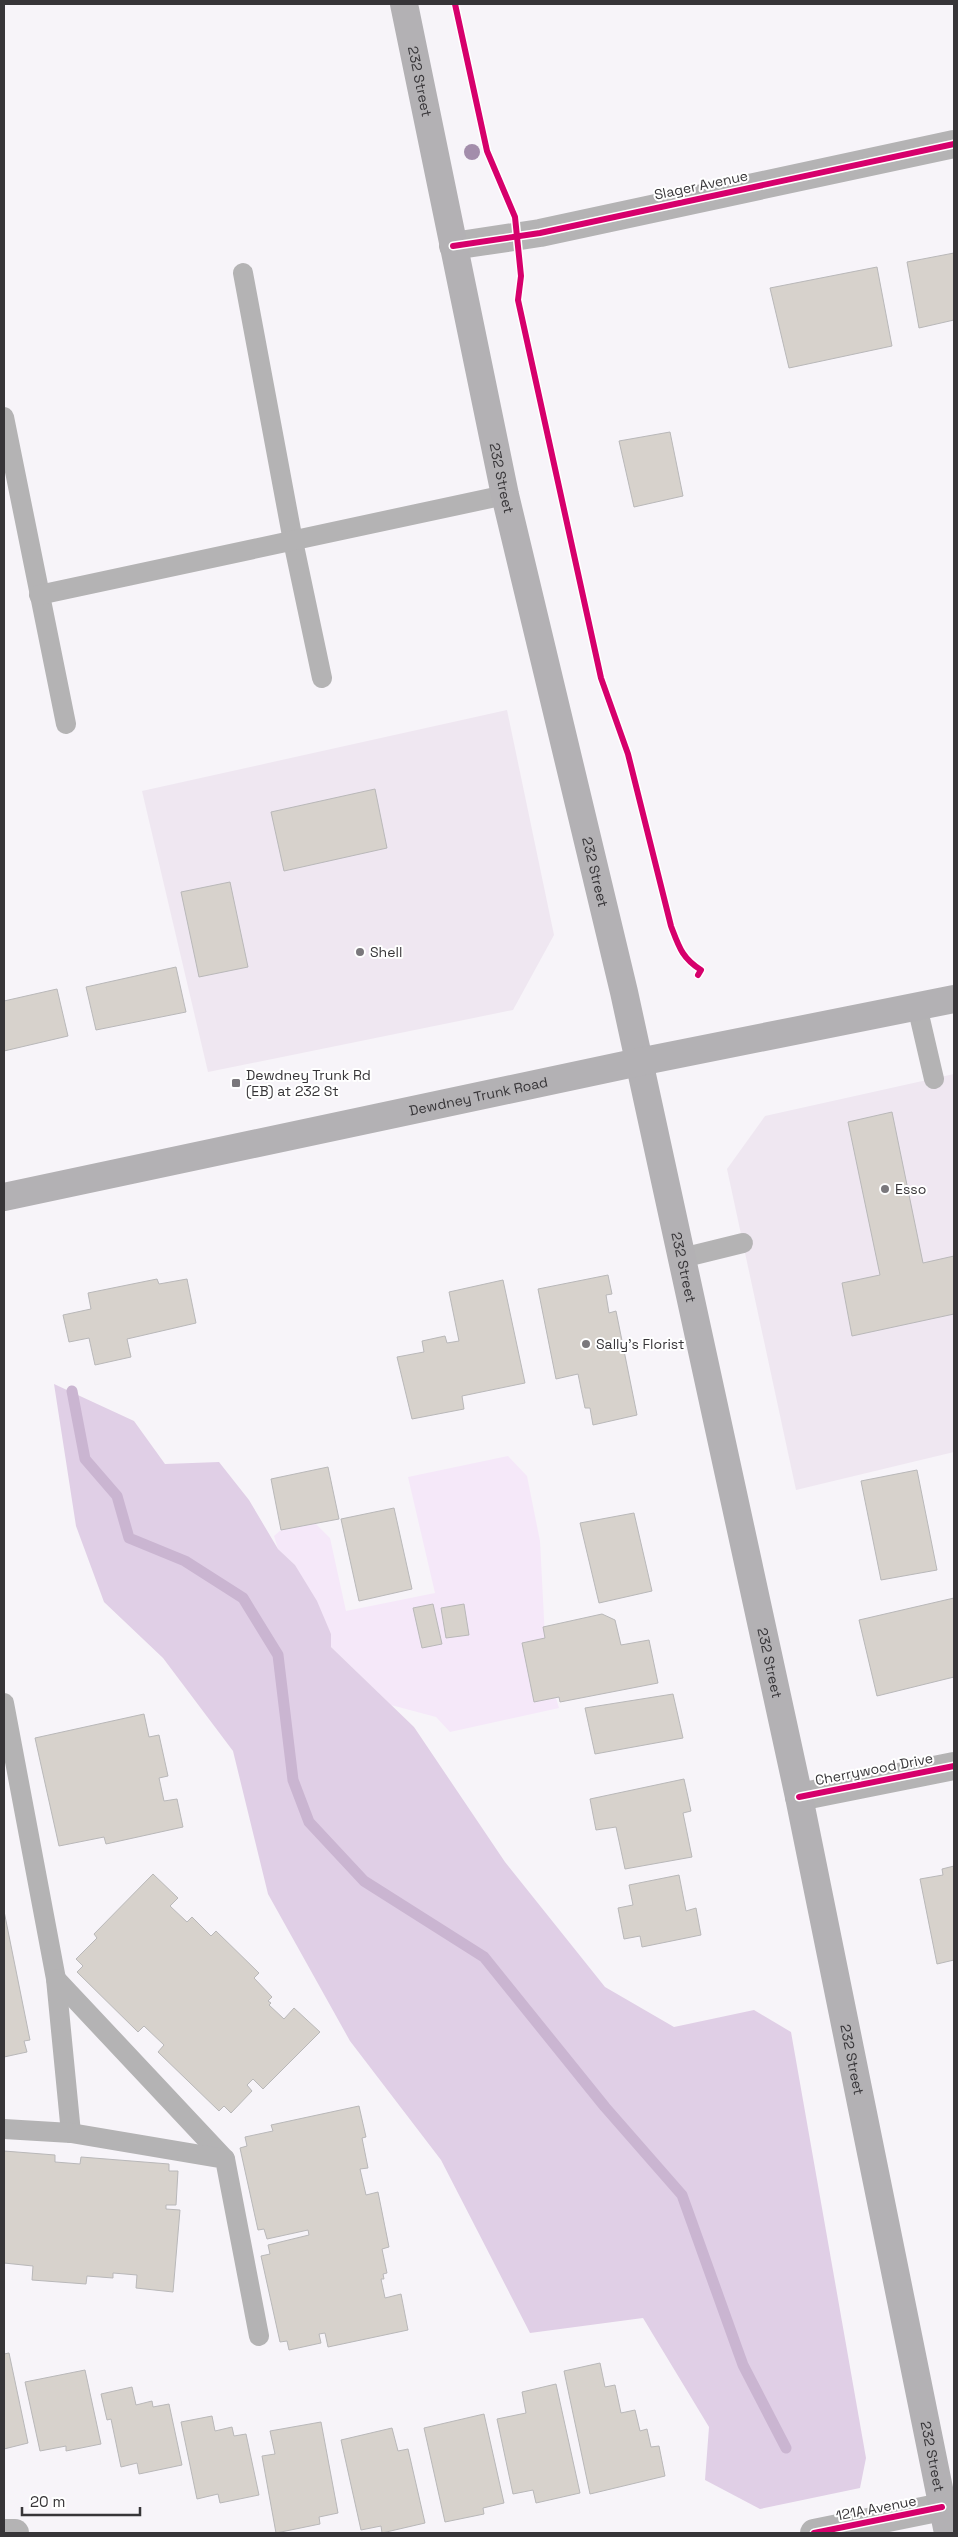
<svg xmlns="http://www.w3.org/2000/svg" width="958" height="2537" font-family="'Space Grotesk',sans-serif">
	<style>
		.built { fill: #efe7f1 }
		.green { fill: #f5e8f9 }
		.forest { fill: #e0cfe6 }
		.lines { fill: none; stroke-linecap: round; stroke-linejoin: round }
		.stream { stroke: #cab5d1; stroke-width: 11 }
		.building { fill: #d7d2cc; stroke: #b9b8b9 }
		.lane { stroke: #b4b3b4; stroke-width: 20 }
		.street { stroke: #b4b3b4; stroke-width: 28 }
		.secondary { stroke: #b3b1b4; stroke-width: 28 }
		.cycleway-casing { stroke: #fff; stroke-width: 9 }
		.cycleway { stroke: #d6006c; stroke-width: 6 }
		.tree { fill: #a38dab }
		.poi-dot { fill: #7a787c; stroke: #fff; stroke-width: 2 }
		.labels { text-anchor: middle; stroke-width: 4; stroke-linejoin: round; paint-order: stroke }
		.street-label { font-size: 14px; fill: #373538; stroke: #fff }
		.poi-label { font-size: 14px; fill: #373538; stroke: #fff; text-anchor: start }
	</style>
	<rect width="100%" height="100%" fill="#f7f4f9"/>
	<g class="built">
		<path d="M507,710L554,935L513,1010L208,1072L142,791Z"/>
		<path d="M954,1074V1452L796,1490L727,1169L765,1116Z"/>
	</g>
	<path class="green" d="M508,1456L527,1476L540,1541L545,1638L534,1702L556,1698L559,1708L450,1732L436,1717L391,1705L331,1647V1634L295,1565L278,1549L274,1536L281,1530L315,1523L330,1538L346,1611L435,1593L408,1477Z"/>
	<path class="forest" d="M54,1384L134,1421L165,1464L219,1462L249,1500L278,1549L295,1565L317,1601L331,1634V1647L414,1727L505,1862L605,1987L674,2027L754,2010L791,2032L866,2458L860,2488L760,2509L705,2480L709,2427L643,2318L530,2333L441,2160L350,2041L268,1894L233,1751L163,1658L104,1602L76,1526Z"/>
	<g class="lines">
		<path class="stream" d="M72,1391L85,1459L117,1496L129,1538L185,1561L243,1598L278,1655L293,1780L309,1822L364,1881L484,1957L605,2107L682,2195L743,2365L786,2448"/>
	</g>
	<g class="building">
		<path d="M954,253V320L919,328L907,262Z"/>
		<path d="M877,267L892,346L789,368L770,288Z"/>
		<path d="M670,432L683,496L634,507L619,441Z"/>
		<path d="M375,789L387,848L284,871L271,812Z"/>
		<path d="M230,882L248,967L199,977L181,892Z"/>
		<path d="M176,967L186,1012L96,1030L86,987Z"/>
		<path d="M57,989L68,1036L4,1051V1001Z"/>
		<path d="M892,1112L923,1263L954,1256V1314L852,1336L842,1283L880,1275L848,1122Z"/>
		<path d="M608,1275L612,1294L606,1295L609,1313L616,1311L637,1415L593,1425L590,1408H585L578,1374L556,1379L538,1289Z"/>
		<path d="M157,1279L159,1284L187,1279L196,1323L127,1339L131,1357L95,1365L89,1338L69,1342L63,1315L91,1309L88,1293Z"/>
		<path d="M503,1280L525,1383L462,1396L464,1409L412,1419L397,1357L424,1352L422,1341L445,1336L447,1343L459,1341L449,1292Z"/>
		<path d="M328,1467L339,1519L281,1530L271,1479Z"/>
		<path d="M917,1470L937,1570L881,1580L861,1481Z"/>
		<path d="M394,1508L412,1589L359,1601L341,1519Z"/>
		<path d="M634,1513L652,1591L599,1603L580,1523Z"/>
		<path d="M954,1598V1677L877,1696L859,1620Z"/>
		<path d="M433,1604L442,1644L422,1648L413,1608Z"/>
		<path d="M464,1604L469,1635L446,1638L441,1608Z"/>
		<path d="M602,1614L615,1620L621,1645L649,1640L658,1683L560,1702L559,1697L534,1702L522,1643L545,1638L543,1627Z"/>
		<path d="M673,1694L683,1738L595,1754L585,1708Z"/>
		<path d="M144,1714L149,1737L159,1735L168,1776L159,1778L164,1801L177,1799L183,1827L106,1844L104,1837L59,1846L35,1738Z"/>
		<path d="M684,1779L691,1811L683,1813L692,1857L625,1869L616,1827L596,1830L590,1799Z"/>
		<path d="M954,1866V1960L937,1964L920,1879L943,1875L942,1869Z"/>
		<path d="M153,1874L178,1898L170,1906L187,1922L192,1917L211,1936L216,1931L259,1973L254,1978L272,1997L268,2001L271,2003L269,2005L284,2019L294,2008L320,2032L263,2089L253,2079L247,2085L252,2091L231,2113L224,2106L219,2111L158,2052L164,2045L144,2026L138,2032L77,1972L83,1966L76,1959L97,1938L94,1934Z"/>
		<path d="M679,1875L686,1911L696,1908L701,1935L642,1947L640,1936L624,1939L618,1908L633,1905L629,1885Z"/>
		<path d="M4,1911L30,2040L24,2041L27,2052L4,2057Z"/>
		<path d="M359,2106L366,2137L362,2138L368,2168L360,2169L366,2195L378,2192L389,2247L382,2249L387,2273L383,2274L384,2279H381L385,2298L401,2294L408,2330L328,2347L325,2333L319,2334L321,2343L289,2350L287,2341L280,2342L261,2256L270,2254L268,2245L309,2235L308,2230L267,2239L264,2229L258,2230L240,2148L247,2146L245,2137L273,2131L271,2125Z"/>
		<path d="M4,2151L55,2155V2162L80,2164L81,2157L169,2164V2171H178L176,2205H166V2209L180,2210L173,2292L136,2288L137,2275L113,2273V2278L87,2276L86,2284L32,2280L33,2266L4,2263Z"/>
		<path d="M9,2353L28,2443L4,2449V2354Z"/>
		<path d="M600,2363L605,2387L615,2385L621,2413L635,2410L640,2431L647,2429L651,2447L659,2446L665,2476L590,2494L564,2371Z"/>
		<path d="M85,2370L101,2444L66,2451V2446L40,2451L25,2382Z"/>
		<path d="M556,2384L580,2493L536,2503L533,2490L513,2494L497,2419L526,2413L522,2392Z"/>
		<path d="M132,2387L136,2405L152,2401L153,2407L169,2404L182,2465L139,2474L137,2463L121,2467L111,2419L107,2420L101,2394Z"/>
		<path d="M484,2414L504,2503L483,2508L484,2514L445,2522L424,2428Z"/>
		<path d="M212,2416L215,2431L232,2427L234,2436L246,2434L259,2495L220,2503L218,2494L197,2499L181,2422Z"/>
		<path d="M321,2422L338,2513L319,2517L320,2524L276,2533L262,2456L275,2454L270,2431Z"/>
		<path d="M392,2428L398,2451L408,2449L425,2523L382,2533L381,2526L361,2530L341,2440Z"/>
	</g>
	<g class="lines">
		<g class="lane">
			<path d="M243,273L293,541L322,678"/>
			<path d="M4,417L66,724"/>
			<path d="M39,595L505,495"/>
			<path d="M917,1006L934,1079"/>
			<path d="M682,1258L743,1243"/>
			<path d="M4,1703L56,1979L71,2133"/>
			<path d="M56,1979L225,2159"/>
			<path d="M4,2129L71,2133L225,2159L259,2336"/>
		</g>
		<g class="street">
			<path d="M453,246L540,233L954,144"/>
			<path d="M799,1797L954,1766"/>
			<path d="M4,2533H15"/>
			<path d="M814,2533L942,2507"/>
		</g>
		<g class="secondary">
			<path id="s1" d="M404,4L505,495L624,992L799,1797L948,2533"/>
			<path id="s2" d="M4,1197L639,1062L954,999"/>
		</g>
		<defs>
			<g id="cycleway">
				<path d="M455,4L487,151L515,217L521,276L518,300L601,678L628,754L671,926C679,947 682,958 701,970L698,975"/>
				<path d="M453,246L540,233L954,144"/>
				<path d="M799,1797L954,1766"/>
				<path d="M814,2533L942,2507"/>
			</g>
		</defs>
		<use href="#cycleway" class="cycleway-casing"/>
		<use href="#cycleway" class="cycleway"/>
	</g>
	<circle class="tree" cx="472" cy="152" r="8"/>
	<g class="poi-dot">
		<circle cx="360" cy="952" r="5"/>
		<rect x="231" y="1078" width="10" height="10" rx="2.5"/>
		<circle cx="885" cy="1189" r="5"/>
		<circle cx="586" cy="1344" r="5"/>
	</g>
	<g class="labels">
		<g class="street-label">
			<text dy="5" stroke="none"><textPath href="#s1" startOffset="79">232 Street</textPath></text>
			<text transform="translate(701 185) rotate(-12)" y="5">Slager Avenue</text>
			<text dy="5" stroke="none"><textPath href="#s1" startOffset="484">232 Street</textPath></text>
			<text dy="5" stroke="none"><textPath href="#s1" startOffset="889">232 Street</textPath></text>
			<text dy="5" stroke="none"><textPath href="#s2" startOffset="485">Dewdney Trunk Road</textPath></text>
			<text dy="5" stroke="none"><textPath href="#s1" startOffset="1294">232 Street</textPath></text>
			<text dy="5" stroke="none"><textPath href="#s1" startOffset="1699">232 Street</textPath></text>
			<text transform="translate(874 1769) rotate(-11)" y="5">Cherrywood Drive</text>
			<text dy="5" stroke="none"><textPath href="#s1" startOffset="2104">232 Street</textPath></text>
			<text dy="5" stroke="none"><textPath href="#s1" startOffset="2509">232 Street</textPath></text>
			<text transform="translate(876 2508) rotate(-11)" y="5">121A Avenue</text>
		</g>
		<g class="poi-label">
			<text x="370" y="957">Shell</text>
			<text x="246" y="1080">Dewdney Trunk Rd<tspan x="246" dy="16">(EB) at 232 St</tspan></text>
			<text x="895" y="1194">Esso</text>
			<text x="596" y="1349">Sally's Florist</text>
		</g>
	</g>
	<rect width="958" height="2537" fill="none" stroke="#373538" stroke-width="10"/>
	<path d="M22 2507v8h118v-8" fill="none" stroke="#373538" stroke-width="2.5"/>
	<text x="30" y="2507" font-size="15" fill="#373538" stroke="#ffffff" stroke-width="4" paint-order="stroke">20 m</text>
</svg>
